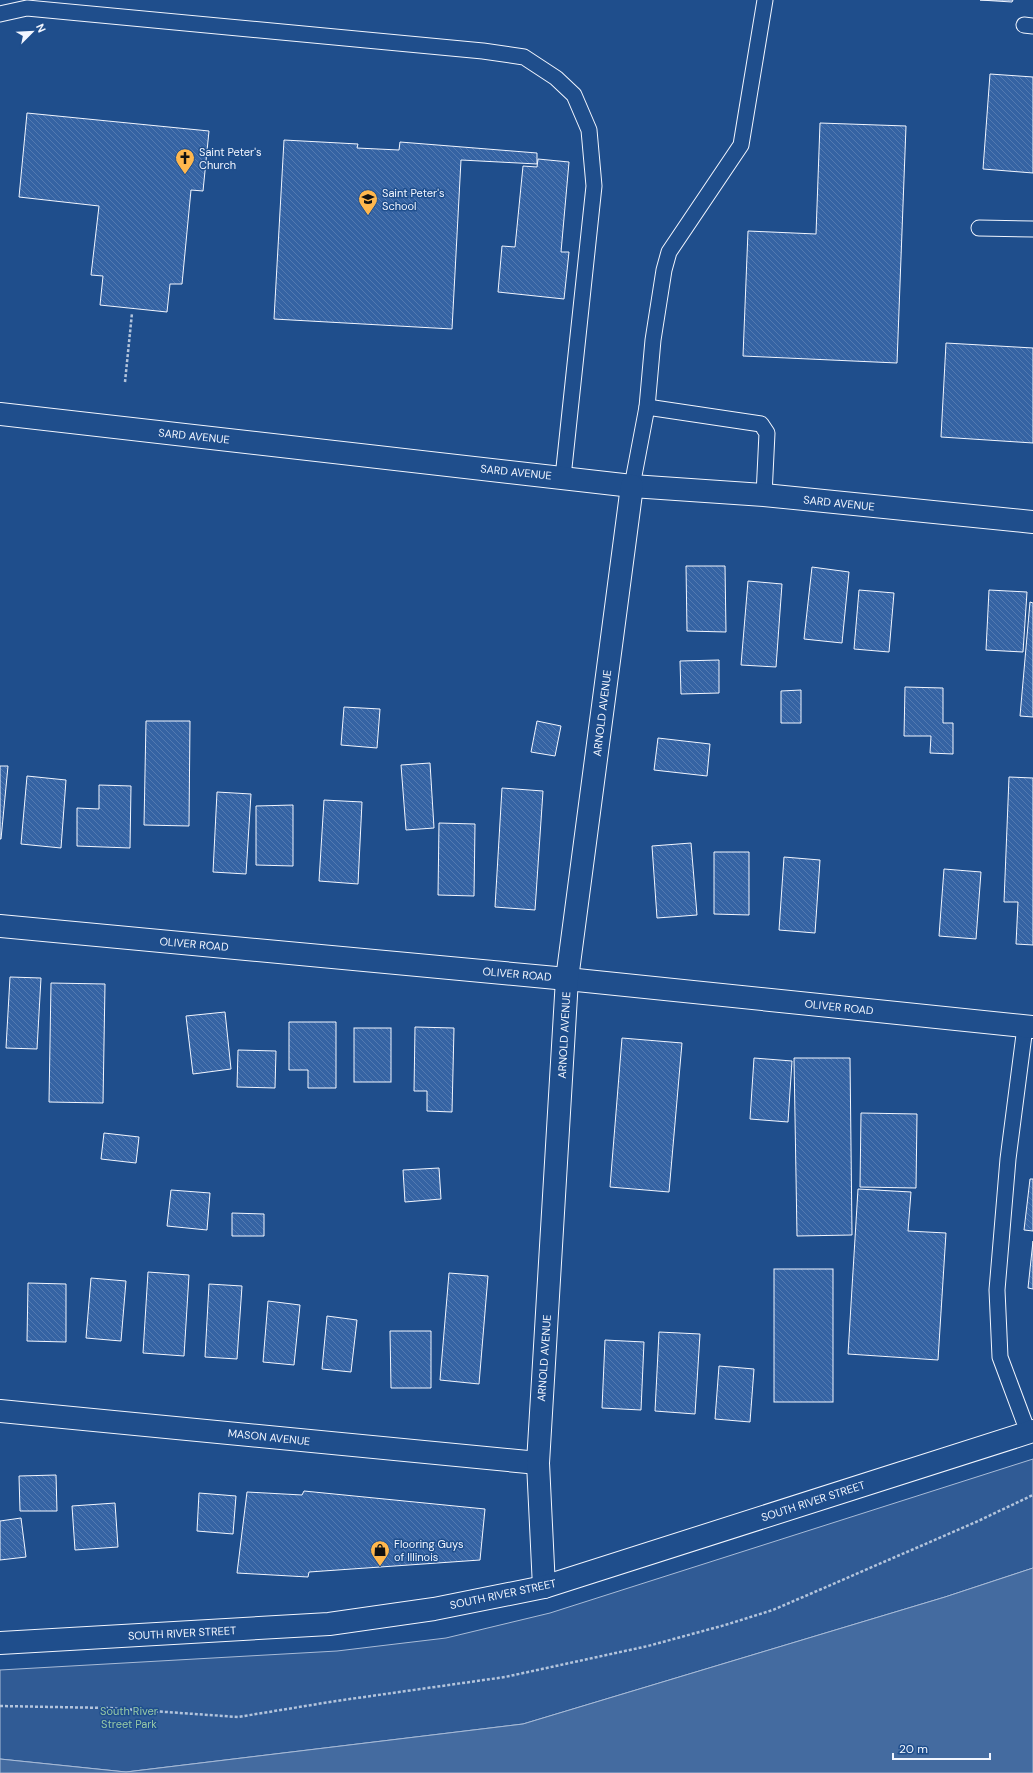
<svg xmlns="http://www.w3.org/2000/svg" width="1033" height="1773" font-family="'DM Sans',sans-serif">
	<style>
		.built { fill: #305b95; stroke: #a8bbd7 }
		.water { fill: #446ba0; stroke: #a8bbd7 }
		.building { fill: url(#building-back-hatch); stroke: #f2f6ff }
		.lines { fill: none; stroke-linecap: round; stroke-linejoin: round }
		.lane-casing { stroke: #f2f6ff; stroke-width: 17 }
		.street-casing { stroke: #f2f6ff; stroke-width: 24 }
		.secondary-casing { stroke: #f2f6ff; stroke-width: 24 }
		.path { stroke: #b3c4dc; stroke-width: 2.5; stroke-dasharray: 3 2; stroke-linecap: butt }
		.lane { stroke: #1f4e8c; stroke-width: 15 }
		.street { stroke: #1f4e8c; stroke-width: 22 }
		.secondary { stroke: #1f4e8c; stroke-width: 22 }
		.labels { text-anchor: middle; stroke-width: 3; stroke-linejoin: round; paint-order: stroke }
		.poi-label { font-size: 11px; fill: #f2f6ff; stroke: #1f4e8c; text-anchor: start }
		.street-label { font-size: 11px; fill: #f2f6ff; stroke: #1f4e8c }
		.park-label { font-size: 11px; fill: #97c8a6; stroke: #1f4e8c }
	</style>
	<defs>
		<pattern id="building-back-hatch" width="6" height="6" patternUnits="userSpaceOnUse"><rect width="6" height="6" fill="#3563a3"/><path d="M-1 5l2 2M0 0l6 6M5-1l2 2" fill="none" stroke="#537ab1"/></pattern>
	</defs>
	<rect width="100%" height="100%" fill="#1f4e8c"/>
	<path class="built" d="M1033,1459V1568L945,1597L523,1724L126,1772L0,1759V1670L337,1651L446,1638L550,1613Z"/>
	<path class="water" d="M1033,1568V1773H0V1759L126,1772L523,1724L945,1597Z"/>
	<g class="building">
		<path d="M980,0H1013L1012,2Z"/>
		<path d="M990,74L1033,77V173L983,169Z"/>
		<path d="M27,113L209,131L203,191L191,190L182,284H170L167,312L100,305L103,276L91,275L99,206L19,197Z"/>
		<path d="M820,123L906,126L897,363L743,356L748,231L816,234Z"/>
		<path d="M284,140L358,144L357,148L399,150L400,142L537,153V164L461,160L452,329L274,319Z"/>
		<path d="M538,159L569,162L561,252H569L564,299L498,292L502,246L515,247L523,166L537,167Z"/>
		<path d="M946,343L1033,348V443L941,437Z"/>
		<path d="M686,566H725L726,632L687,631Z"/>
		<path d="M812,567L849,572L842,643L804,639Z"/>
		<path d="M748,581L782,584L776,667L741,665Z"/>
		<path d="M859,590L894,593L889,652L854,649Z"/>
		<path d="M989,590L1027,592L1023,652L986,650Z"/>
		<path d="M1030,602L1033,603V717L1020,716Z"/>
		<path d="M719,660V693L681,694L680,661Z"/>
		<path d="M905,687L943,688V723H953V754L930,753L931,736H904Z"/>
		<path d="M801,690V723H781V691Z"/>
		<path d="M344,707L380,709L377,748L341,745Z"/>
		<path d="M146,721H190L189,826L144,825Z"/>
		<path d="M537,721L561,726L555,756L531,752Z"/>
		<path d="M658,738L710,744L707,776L654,770Z"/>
		<path d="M430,763L434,828L406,830L401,765Z"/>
		<path d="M0,766H8L1,839H0Z"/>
		<path d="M27,776L66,780L61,848L21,844Z"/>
		<path d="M1009,777L1033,778V945L1016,944L1018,902H1004Z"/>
		<path d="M99,785L131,786L130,848L77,846V808L99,809Z"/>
		<path d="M502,788L543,791L535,910L495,907Z"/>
		<path d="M217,792L251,794L246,874L213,872Z"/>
		<path d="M324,800L362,802L358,884L319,881Z"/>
		<path d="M293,805V866L256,865V806Z"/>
		<path d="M439,823L475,824L474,896L438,895Z"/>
		<path d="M691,843L697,915L657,918L652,846Z"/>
		<path d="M714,852H749V915L714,914Z"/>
		<path d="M784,857L820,860L815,933L779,930Z"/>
		<path d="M944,869L981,872L976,939L939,936Z"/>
		<path d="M10,977L41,978L37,1049L6,1048Z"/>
		<path d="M51,983L105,984L103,1103L49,1102Z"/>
		<path d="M225,1012L231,1069L193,1074L186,1016Z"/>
		<path d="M289,1022H336V1088H308V1070H289Z"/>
		<path d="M415,1027L454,1028L452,1112L427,1111V1091H414Z"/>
		<rect x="354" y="1028" width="37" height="54"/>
		<path d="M622,1038L682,1043L669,1192L610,1187Z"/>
		<path d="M238,1050L276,1051L275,1088L237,1087Z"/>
		<path d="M754,1058L792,1061L788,1122L750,1119Z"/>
		<path d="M794,1058H850L852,1235L797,1236Z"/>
		<path d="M861,1113L917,1114L916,1188L860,1187Z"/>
		<path d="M104,1133L139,1137L136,1163L101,1159Z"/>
		<path d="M439,1168L441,1199L405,1202L403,1170Z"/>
		<path d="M1030,1179H1033V1231L1024,1230Z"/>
		<path d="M858,1189L911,1192L908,1231L946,1233L938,1360L848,1354Z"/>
		<path d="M171,1190L210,1193L207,1230L167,1226Z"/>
		<path d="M232,1213L264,1214V1236H232Z"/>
		<path d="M1033,1241V1289L1028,1288Z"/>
		<rect x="774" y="1269" width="59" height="133"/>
		<path d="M148,1272L189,1275L184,1356L143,1353Z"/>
		<path d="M449,1273L488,1276L479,1384L440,1380Z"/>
		<path d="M91,1278L126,1281L121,1341L86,1338Z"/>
		<path d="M28,1283L66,1284V1342L27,1341Z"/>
		<path d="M209,1284L242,1286L237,1359L205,1357Z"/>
		<path d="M268,1301L300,1305L294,1365L263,1362Z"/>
		<path d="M327,1316L357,1320L351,1372L322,1369Z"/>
		<path d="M390,1331H431V1388H391Z"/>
		<path d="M659,1332L700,1334L695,1414L655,1411Z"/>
		<path d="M605,1340L644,1342L641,1410L602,1408Z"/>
		<path d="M719,1366L754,1369L750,1422L715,1419Z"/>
		<path d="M56,1475L57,1511H20L19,1476Z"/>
		<path d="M304,1491L485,1509L480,1560L309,1572L308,1577L237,1573L247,1492L302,1495Z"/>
		<path d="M199,1493L236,1496L233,1534L197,1531Z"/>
		<path d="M115,1503L118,1547L75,1550L72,1506Z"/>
		<path d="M21,1518L26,1557L0,1560V1521Z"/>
	</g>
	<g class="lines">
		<defs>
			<g id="lane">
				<path d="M0,14L27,8L483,51L524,57L556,78L574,95L589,130L594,186L563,477"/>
				<path d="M1024,25L1033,26"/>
				<path d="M979,228L1033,229"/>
				<path d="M647,407L761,424L767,433L764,495"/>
				<path d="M632,486L647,407L653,340L664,270L669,252L741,145L765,0"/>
				<path d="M1025,1027L1008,1159L997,1290L1000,1357L1028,1432"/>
			</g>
			<g id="street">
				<path d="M0,414L632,486L764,495L1033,522"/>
				<path d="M0,926L567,979L1033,1027"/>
				<path d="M0,1411L538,1463"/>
				<path d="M544,1587L538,1463L567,979L632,486"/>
			</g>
			<path id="secondary" d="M0,1643L329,1624L434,1609L544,1587L1033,1431"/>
		</defs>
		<use href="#lane" class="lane-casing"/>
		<use href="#street" class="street-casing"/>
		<use href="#secondary" class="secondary-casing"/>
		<g class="path">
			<path d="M125,382L132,313"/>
			<path d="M0,1706L109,1708L238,1717L336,1701L505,1677L648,1646L725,1625L773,1610L976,1522L1033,1495"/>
		</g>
		<use href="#lane" class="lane"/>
		<use href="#street" class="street"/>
		<use href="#secondary" class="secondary"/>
	</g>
	<defs>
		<symbol id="church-pin" viewBox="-11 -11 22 30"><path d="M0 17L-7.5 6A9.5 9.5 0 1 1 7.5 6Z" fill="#ffb74d" stroke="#1f4e8c"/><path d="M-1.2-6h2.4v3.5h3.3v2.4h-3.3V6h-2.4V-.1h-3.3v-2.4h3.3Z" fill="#111"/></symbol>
		<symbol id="school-pin" viewBox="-11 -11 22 30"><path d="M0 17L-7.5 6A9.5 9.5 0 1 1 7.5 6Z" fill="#ffb74d" stroke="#1f4e8c"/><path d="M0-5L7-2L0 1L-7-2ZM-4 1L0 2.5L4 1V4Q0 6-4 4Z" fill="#111"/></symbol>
		<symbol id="shop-pin" viewBox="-11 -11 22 30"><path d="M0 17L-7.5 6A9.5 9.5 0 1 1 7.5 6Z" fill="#ffb74d" stroke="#1f4e8c"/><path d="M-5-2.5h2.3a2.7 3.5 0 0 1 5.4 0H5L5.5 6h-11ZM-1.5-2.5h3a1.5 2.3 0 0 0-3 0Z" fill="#111"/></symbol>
	</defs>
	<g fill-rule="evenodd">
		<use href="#church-pin" x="174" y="147" width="22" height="30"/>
		<use href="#school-pin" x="357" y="188" width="22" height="30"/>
		<use href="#shop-pin" x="369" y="1539" width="22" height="30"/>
	</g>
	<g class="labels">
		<g class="poi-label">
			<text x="199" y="156">Saint Peter's<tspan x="199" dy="13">Church</tspan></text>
			<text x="382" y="197">Saint Peter's<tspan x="382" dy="13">School</tspan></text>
			<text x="394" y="1548">Flooring Guys<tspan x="394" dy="13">of Illinois</tspan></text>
		</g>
		<g class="street-label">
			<text transform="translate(194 436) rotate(6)" y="4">SARD AVENUE</text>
			<text transform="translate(516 472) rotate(6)" y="4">SARD AVENUE</text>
			<text transform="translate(839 503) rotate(6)" y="4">SARD AVENUE</text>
			<text transform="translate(602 713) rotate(-83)" y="4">ARNOLD AVENUE</text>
			<text transform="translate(194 944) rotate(5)" y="4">OLIVER ROAD</text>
			<text transform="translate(517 974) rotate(5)" y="4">OLIVER ROAD</text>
			<text transform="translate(839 1007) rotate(6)" y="4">OLIVER ROAD</text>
			<text transform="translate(564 1035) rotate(-87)" y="4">ARNOLD AVENUE</text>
			<text transform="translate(544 1358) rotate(-86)" y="4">ARNOLD AVENUE</text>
			<text transform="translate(269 1437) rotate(6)" y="4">MASON AVENUE</text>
			<text transform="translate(813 1501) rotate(-18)" y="4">SOUTH RIVER STREET</text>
			<text transform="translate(503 1594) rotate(-12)" y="4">SOUTH RIVER STREET</text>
			<text transform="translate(182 1633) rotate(-3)" y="4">SOUTH RIVER STREET</text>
		</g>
		<g class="park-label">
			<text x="129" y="1715">South River<tspan x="129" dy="13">Street Park</tspan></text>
		</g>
	</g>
	<g transform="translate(32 32) rotate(66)" stroke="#1f4e8c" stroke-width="3" paint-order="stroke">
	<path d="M0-3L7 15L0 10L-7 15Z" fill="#f2f6ff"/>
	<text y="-6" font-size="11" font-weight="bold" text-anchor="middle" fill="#f2f6ff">N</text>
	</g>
	<path d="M893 1753v6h97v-6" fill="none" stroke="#f2f6ff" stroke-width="2"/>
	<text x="899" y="1753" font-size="12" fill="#f2f6ff" stroke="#1f4e8c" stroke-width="3" paint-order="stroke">20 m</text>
</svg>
